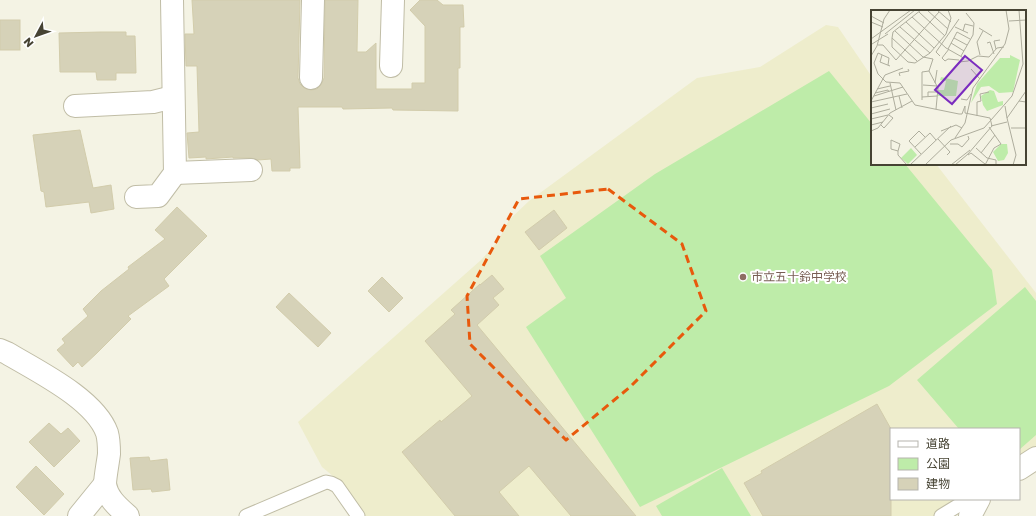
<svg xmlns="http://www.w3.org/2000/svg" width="1036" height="516" font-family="'Golos Text','Noto Sans JP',sans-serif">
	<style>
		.education { fill: #eeedcc }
		.green { fill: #beeca9 }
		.building { fill: #d6d2b8; stroke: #d2ccab }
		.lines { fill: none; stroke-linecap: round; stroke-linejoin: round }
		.service-casing { stroke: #c0bda6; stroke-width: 15 }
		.minor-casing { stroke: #c0bda6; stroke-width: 24 }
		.service { stroke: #fff; stroke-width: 13 }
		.minor { stroke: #fff; stroke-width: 22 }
		.marked { fill: none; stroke: #e8590c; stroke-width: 3; stroke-dasharray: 8 5; stroke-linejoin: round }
		.education-dot { fill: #8d6e63; stroke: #fff; stroke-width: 1.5 }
		.labels { text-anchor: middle; stroke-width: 4; stroke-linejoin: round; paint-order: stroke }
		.education-label { font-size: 12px; fill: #785e54; stroke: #fff; text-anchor: start }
		.inset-road { fill: none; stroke: #aead9d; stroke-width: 1 }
		.view { fill: #7b2cbf; fill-opacity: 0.15; stroke: #7b2cbf; stroke-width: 2 }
		.inset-edge { fill: none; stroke: #464333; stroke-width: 2 }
	</style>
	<rect width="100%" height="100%" fill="#f4f3e4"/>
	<path class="education" d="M826,25L838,27L872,77V164H936L1036,293V447L1019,458V429H891V499H960L935,516H364L339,481L322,467L298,422L481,260L498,241L509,220L529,201L697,78L760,67Z"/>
	<g class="green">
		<path d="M829,71L872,124V164H905L992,270L997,304L889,386L640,507L526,327L566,298L540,256L655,174Z"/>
		<path d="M1025,287L1036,301V435L1019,450V429H959L917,380Z"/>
		<path d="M722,468L751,516H662L656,506Z"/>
	</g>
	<g class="building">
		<path d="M192,0H300L298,78L300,84L304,88L311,90L317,89L321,85L324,78L325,0H358L357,52H366L376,43V89H412V83H425V26L410,10L420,0H437L443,5H463L464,27H460V68H458V111L393,110L392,108L343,109L342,107H298L300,168H290V171H272L271,159L258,160L251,158H233V157L206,159V157L189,158L187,133L199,132L197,66H186L185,34H194Z"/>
		<rect x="0" y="20" width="20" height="30"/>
		<path d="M101,32H126V36H135L136,73H116V80H97L96,72H60L59,33Z"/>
		<path d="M80,130L93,188L111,185L114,209L91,213L89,202L46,207L44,192L41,191L33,135Z"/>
		<path d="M177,207L207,236L164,279L169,286L128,316L131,319L97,353L82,367L78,362L73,367L57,350L65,343L62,339L88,316L83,309L101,291L129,269L128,267L165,239L155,230Z"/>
		<path d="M554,210L567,228L539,250L525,232Z"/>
		<path d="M492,275L504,289L493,298L499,305L477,325L636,516H571L529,466L499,492L519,516H455L402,452L440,420L441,422L472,396L425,341L455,314L451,310L480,284V285Z"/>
		<path d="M382,277L403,298L389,312L368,291Z"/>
		<path d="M289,293L331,333L318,347L276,307Z"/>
		<path d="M877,404L891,429V516H763L744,483L762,473L761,471Z"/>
		<path d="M49,423L61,434L68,428L80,441L54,467L29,442Z"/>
		<path d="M149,457L150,461L167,459L170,490L152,492L151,489L133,490L130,458Z"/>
		<path d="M36,466L64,494L44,515L16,487Z"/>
	</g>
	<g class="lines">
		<defs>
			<g id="service">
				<path d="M246,516L326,482L331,483L337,486L358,516"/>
				<path d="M941,516L959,505L972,499"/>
			</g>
			<g id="minor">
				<path d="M391,66L393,0"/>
				<path d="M311,78L313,0"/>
				<path d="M75,106L153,102L173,97"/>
				<path d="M175,173L251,170"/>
				<path d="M136,197L158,196L175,173L172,0"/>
				<path d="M0,350L7,353C37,371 95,399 107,433C109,440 109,447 109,454C108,462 105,478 105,484C107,498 118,507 128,516"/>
				<path d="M1019,469L1036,458"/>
				<path d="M79,516L105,484"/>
				<path d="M970,516L979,499"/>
			</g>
		</defs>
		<use href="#service" class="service-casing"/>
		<use href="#minor" class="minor-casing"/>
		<use href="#service" class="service"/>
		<use href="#minor" class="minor"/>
	</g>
	<path class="marked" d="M608,189L682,244L706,311L630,387L566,440L470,344L467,296L519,199Z"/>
	<circle class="education-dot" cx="743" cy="277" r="4"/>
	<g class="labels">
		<g class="education-label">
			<text x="751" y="281">市立五十鈴中学校</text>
		</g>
	</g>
	<g transform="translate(871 10)">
		<rect width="155" height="155" fill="#f4f3e4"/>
		<path d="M139,45L149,50L142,82L128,83L118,76L110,77L100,93L106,74L129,48H139ZM70,67L87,71L85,86H67V80H73L75,71L69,70ZM119,80L123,81L127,92L132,91V95L116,101L112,95L110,86ZM130,134H136L137,143L133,150L127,151L122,142ZM40,138L46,145L37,154L30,148Z" fill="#beeca9"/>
		<path class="inset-road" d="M50,0L22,22L21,28V37L37,52L44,53L59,43L75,24L80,8L77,0M56,0L77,19M66,0L80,12M48,2L74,26M0,6L13,13M41,7L75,38L91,47L92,50M138,11L155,10M0,12L12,17M35,12L63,38M29,17L59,43M84,17L97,23M108,18L121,26M24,21L52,47L62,49L58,61L67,78L65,99M92,21L94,14L102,16M14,24L44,0M21,28L46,51M83,28L96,35M0,29L40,0M80,33L93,41M116,33L119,32L123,44M1,34L17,24M7,35H12L25,50L68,2M77,39L86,22L99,29M78,39L71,48L74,51L77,49L88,50M125,39L123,31L129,30M7,43L3,53L7,64L15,72L29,73L44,95L88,104H91L94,96V103L119,108L121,116L97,144L84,155M7,43L18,48L17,55M11,45L9,52L19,56M109,45L106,32L112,21M0,46L6,36L13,9L19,0M69,46L65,42L88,9M90,46L102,25L103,13L95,3M88,52L97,51L107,46L118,47L126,38L133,37M100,59L109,69M29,66L28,63L38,61L37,59M19,73L25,100M64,73L66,60M52,75L66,76M6,79L19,76M4,83L17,80L18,82M3,86L32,77M28,86L31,98M57,86V82H66M51,87L66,86M90,89L96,90L100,84M51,90V62L58,61M0,91L14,65L32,58M148,91L155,81M0,92L36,84M134,96L136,108M0,98L17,94M0,104L19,99M106,106V92L110,91L109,84L118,82M0,109L17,105M0,115L12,112M10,115L13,118L22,108L18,105M120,116L136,112M140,118H155M0,121L7,118L19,103L41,91M70,121L85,115L91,118M84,128L94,113L102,78L134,34L138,19L135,0M67,129L79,142L76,145M20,130L29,134L27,141L20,139ZM79,134H87L91,137L98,129L97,126M44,137L59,123L65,130M105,138L116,148L125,150V155M27,141V145L36,155M110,143L124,125M50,144L38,131L48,121L54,127M97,145L100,143L114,154M39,155L80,116M54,155L80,130L113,118L141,86L152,54L148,0M80,155L99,140M114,155L123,138L130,134L118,117M142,155L145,145L136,108L148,91L155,92"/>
		<path class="view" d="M94,46L111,60L81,94L64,80Z"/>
		<rect width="155" height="155" class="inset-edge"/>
	</g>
	<rect x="890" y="428" width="130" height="72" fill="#ffffff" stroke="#b5b4ad"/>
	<rect x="898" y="441" width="20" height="6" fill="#ffffff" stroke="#b5b4ad"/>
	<text x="926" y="448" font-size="12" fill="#464333">道路</text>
	<rect x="898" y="458" width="20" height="12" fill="#beeca9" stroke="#b5b4ad"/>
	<text x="926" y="468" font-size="12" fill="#464333">公園</text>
	<rect x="898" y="478" width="20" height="12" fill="#d6d2b8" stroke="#b5b4ad"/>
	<text x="926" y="488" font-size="12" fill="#464333">建物</text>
	<g transform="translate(36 36) rotate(229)" stroke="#ffffff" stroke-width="3" paint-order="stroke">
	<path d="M0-3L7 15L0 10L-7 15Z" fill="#464333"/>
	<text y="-6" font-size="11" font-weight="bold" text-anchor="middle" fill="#464333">N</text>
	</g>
</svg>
